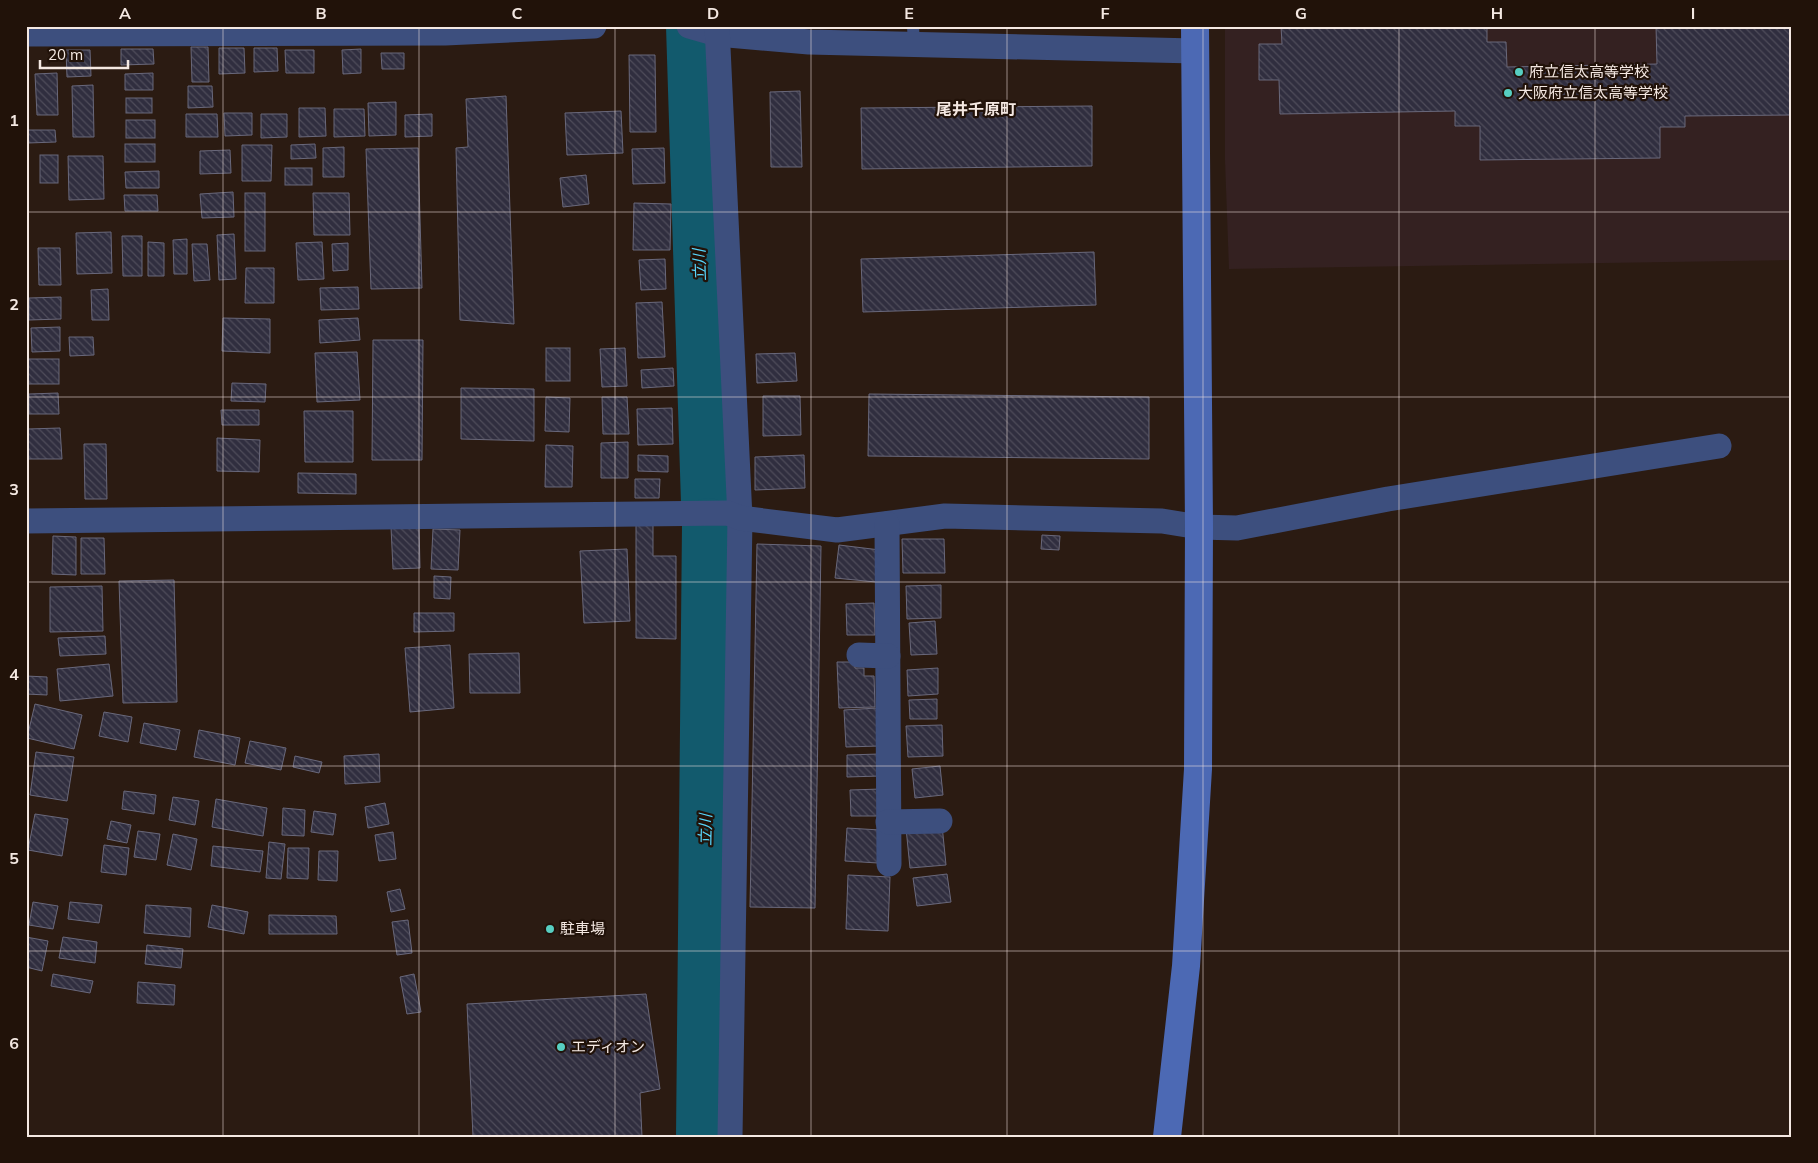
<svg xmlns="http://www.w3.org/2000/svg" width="1818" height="1163" font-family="Mulish,'Noto Sans JP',sans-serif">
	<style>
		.education { fill: #342121 }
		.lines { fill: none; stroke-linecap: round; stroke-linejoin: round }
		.river { stroke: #125a6d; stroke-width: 52 }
		.building { fill: url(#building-back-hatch); stroke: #69687b }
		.lane { stroke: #3d4f7e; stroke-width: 12 }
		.street { stroke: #3d4f7e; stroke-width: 25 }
		.secondary { stroke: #4c69b4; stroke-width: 28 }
		.grid { fill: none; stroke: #f4e8e2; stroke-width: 1; stroke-opacity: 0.55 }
		.poi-dot { fill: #57cec1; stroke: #211209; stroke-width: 2 }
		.labels { text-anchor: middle; stroke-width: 4.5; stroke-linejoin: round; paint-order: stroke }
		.poi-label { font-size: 15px; fill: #f4e8e2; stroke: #211209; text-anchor: start }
		.neighbourhood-label { font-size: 16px; font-weight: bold; fill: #f4e8e2; stroke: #211209 }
		.water-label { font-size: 16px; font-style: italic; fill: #58d6fc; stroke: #211209 }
		.neatline { fill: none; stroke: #f4e8e2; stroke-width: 2 }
		.grid-label { font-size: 16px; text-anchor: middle; font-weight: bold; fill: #f4e8e2 }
	</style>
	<defs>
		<pattern id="building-back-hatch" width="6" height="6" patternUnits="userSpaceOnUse" patternTransform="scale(1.25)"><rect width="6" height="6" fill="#302e3f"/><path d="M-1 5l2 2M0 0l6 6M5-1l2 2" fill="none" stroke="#4f4c5a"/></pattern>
	</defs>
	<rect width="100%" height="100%" fill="#2b1b12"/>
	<path class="education" d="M1225,26H1792V260L1229,269L1225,160Z"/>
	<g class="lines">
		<g class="river">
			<path d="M692,26L707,503"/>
			<path d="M702,1137L708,524"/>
		</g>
	</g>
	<g class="building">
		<path d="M1281,26H1487V42H1506L1507,67L1657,64L1656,26H1792V115L1685,116V127H1660V158L1480,160V126H1455V111L1280,114L1279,80H1259V44H1282Z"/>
		<path d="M191,47H208L209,82H192Z"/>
		<path d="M219,48H244L245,73L219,74Z"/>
		<path d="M254,48H277L278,71L254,72Z"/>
		<path d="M121,49H153L154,64L121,65Z"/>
		<path d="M361,49V73L343,74L342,50Z"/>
		<path d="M66,50H90L91,76L67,77Z"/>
		<path d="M285,50H314V73H286Z"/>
		<path d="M381,53H404V69H382Z"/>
		<path d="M629,55H655L656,132H630Z"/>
		<path d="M57,73L58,115H37L35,74Z"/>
		<path d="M153,73V90H125V74Z"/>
		<path d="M93,85L94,137H73L72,86Z"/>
		<path d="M188,86H212L213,107L188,108Z"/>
		<path d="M800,91L802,167H771L770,92Z"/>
		<path d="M506,96L514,324L460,320L456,148L468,147L466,99Z"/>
		<rect x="126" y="98" width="26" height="15"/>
		<path d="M396,102V135L369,136L368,103Z"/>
		<path d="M1092,106V166L862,169L861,108Z"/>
		<path d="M299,108H325L326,136L299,137Z"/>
		<path d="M334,109H364L365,136L334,137Z"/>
		<path d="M621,111L623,153L567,155L565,113Z"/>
		<path d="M224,113H252V135L225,136Z"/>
		<path d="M186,114H217L218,137H186Z"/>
		<path d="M261,114H287V137L261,138Z"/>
		<path d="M432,114V136L405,137V115Z"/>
		<rect x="126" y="120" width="29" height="18"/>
		<path d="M28,130H55L56,142L28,143Z"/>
		<rect x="125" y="144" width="30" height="18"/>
		<path d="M315,144L316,158L291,159V145Z"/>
		<path d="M242,145H272L271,181H242Z"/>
		<path d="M344,147V177H323V148Z"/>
		<path d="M418,148L422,288L371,289L366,149Z"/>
		<path d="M664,148L665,183L633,184L632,149Z"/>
		<path d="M230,150L231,173L200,174V151Z"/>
		<rect x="40" y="155" width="18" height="28"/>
		<path d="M68,156H103L104,199L69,200Z"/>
		<rect x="285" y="168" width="27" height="17"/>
		<path d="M159,171V188H126L125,172Z"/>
		<path d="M586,175L589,204L563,207L560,178Z"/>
		<path d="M233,192L234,217L202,218L200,194Z"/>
		<rect x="245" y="193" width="20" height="58"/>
		<path d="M313,193H349L350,235H314Z"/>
		<path d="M124,195H157L158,211H125Z"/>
		<path d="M634,203L671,204L670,250H633Z"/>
		<path d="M111,232L112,273L77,274L76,233Z"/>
		<path d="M234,234L236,279L219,280L217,235Z"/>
		<path d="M122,236H142V276H123Z"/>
		<path d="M187,239V274H174L173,240Z"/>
		<path d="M148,242L164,243V276H148Z"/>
		<path d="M322,242L324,279L298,280L296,243Z"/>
		<path d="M348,243V270L333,271L332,244Z"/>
		<path d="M192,244H207L210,280L194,281Z"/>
		<path d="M38,248H60L61,285H39Z"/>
		<path d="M1094,252L1096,305L863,312L861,259Z"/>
		<path d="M665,259L666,289L641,290L639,260Z"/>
		<path d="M246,268H274V303H245Z"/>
		<path d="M358,287L359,309L321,310L320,288Z"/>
		<path d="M108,289L109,320H92L91,290Z"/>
		<path d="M61,297V319L29,320V298Z"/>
		<path d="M662,302L665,357L638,358L636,303Z"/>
		<path d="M223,318L270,319V353L222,351Z"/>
		<path d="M358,318L360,340L320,343L319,320Z"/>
		<path d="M60,327V351L32,352L31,328Z"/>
		<path d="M69,337H93L94,355L70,356Z"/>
		<path d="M373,340H423L422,460H372Z"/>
		<rect x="546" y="348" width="24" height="33"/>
		<path d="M625,348L627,386L602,387L600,349Z"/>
		<path d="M357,352L360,400L317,402L315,353Z"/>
		<path d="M795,353L797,381L757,383L756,354Z"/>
		<rect x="26" y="359" width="33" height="25"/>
		<path d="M673,368L674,386L642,388L641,370Z"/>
		<path d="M232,383L266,384L265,402L231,401Z"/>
		<path d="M461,388L534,389V441L461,439Z"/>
		<path d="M58,393L59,414H29V394Z"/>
		<path d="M869,394L1149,397V459L868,456Z"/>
		<path d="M763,396H800L801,435L763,436Z"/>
		<path d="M546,397L570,398L569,432L545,431Z"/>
		<path d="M602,397H627L629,434H603Z"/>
		<path d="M672,408L673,444L638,445L637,409Z"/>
		<path d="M221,410H259V425H222Z"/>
		<path d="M304,411H353V462H305Z"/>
		<path d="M60,428L62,459H28V429Z"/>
		<path d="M217,438L260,440L259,472L217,471Z"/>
		<path d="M628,442V478H601V443Z"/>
		<path d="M84,444H106L107,499H85Z"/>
		<path d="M546,445L573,446L572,487H545Z"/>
		<path d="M638,455L668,456V472L638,471Z"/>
		<path d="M804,455L805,488L755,490V457Z"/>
		<path d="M298,473L356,474V494L298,493Z"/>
		<path d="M635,479H660L659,498H635Z"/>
		<path d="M636,524H653V556H676V639L636,638Z"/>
		<path d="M419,526L420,568L393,569L391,527Z"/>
		<path d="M433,529L460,530L458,570L431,569Z"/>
		<path d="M1042,535L1060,536L1059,550L1041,549Z"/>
		<path d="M53,536L76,537V575L52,574Z"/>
		<path d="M81,538H104L105,574H81Z"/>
		<path d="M902,539H944L945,573H903Z"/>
		<path d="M757,544L821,546L815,908L750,907Z"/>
		<path d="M839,545L880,550L876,582L835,578Z"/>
		<path d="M627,549L630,621L584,623L580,551Z"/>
		<path d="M434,576L451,577L450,599L434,598Z"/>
		<path d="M174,580L177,702L123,703L119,581Z"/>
		<path d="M941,585V618L907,619L906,586Z"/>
		<path d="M102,586L103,631L50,632V587Z"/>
		<path d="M874,603L875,635H847L846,604Z"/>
		<path d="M414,613H454V631L414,632Z"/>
		<path d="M935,621L937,654L911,655L909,623Z"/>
		<path d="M105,636L106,654L60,656L58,638Z"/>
		<path d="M450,645L454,708L410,712L405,648Z"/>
		<path d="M519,653L520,693H470L469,654Z"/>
		<path d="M837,662H855V668H864V676H874L875,707L839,708Z"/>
		<path d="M109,664L113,696L60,701L57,669Z"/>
		<path d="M938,668V694L908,696L907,670Z"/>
		<path d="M26,676L47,677V695L26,694Z"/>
		<path d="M937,699V719H910L909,700Z"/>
		<path d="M35,704L82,715L74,749L27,738Z"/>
		<path d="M877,708L879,746L846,747L844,710Z"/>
		<path d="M104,712L132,717L128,742L99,736Z"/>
		<path d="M144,723L180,730L176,750L140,743Z"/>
		<path d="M942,725L943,756L908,757L906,726Z"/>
		<path d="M199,730L240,738L235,765L194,757Z"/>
		<path d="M250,741L286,748L281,770L245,763Z"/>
		<path d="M36,752L74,757L67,801L30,795Z"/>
		<path d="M379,754L380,782L345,784L344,756Z"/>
		<path d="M879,754L880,776L847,777V755Z"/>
		<path d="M295,756L322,762L319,773L293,767Z"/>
		<path d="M940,766L943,795L915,798L912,769Z"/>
		<path d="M881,789V816H851L850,790Z"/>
		<path d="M124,791L156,795L154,814L122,809Z"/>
		<path d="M173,797L199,801L195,825L169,820Z"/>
		<path d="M216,799L267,808L263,836L212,827Z"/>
		<path d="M385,803L389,824L368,828L365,807Z"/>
		<path d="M283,808L305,810L304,836L282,835Z"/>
		<path d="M314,811L336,814L333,835L311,832Z"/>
		<path d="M35,814L68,819L62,856L28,850Z"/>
		<path d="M111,821L131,825L127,843L107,839Z"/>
		<path d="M942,825L946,865L910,868L906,828Z"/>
		<path d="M847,828L880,830L878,863L845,861Z"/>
		<path d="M138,831L160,834L156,860L134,857Z"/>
		<path d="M393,832L396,859L379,861L375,835Z"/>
		<path d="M173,834L197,839L191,870L167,865Z"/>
		<path d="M269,842L285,844L281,879L266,878Z"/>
		<path d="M104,845L129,848L126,875L101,872Z"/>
		<path d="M213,846L263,851L260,872L211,866Z"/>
		<path d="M288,848H309L308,879L287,878Z"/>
		<path d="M319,851H338L337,881L318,880Z"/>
		<path d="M947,874L951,902L917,906L913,878Z"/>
		<path d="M848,875L890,877L888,931L846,929Z"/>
		<path d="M400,889L405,909L391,912L387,892Z"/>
		<path d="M33,902L58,906L53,929L29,925Z"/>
		<path d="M70,902L102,905L99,923L68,919Z"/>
		<path d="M146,905L191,908L190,937L144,933Z"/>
		<path d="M212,905L248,912L244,934L208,927Z"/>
		<path d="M269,915L336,916L337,934H269Z"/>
		<path d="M408,920L412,953L397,955L392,922Z"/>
		<path d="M26,937L48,941L42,971L26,967Z"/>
		<path d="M63,937L97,942L95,963L59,958Z"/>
		<path d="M147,945L183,949L181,968L145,964Z"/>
		<path d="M53,974L93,981L90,993L51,986Z"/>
		<path d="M414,974L421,1012L407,1014L400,977Z"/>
		<path d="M138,982L175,985L174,1005L137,1003Z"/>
		<path d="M646,994L660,1089L640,1093L642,1137H473L467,1004Z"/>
	</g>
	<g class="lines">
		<path class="lane" d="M913,26L914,45"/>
		<g class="street">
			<path d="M689,26L717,34L809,42L1195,51"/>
			<path d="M717,26L740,518L730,1137"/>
			<path d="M26,34L445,33L594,26"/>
			<path d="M26,521L728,513L740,518L837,530L945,516L1162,521L1199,527L1237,528L1388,499L1719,446"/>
			<path d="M887,524L889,864"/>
			<path d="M859,655L888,656"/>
			<path d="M888,822L940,821"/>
		</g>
		<path class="secondary" d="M1167,1137L1186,966L1198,769L1199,527L1195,26"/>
	</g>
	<path class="grid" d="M223,26V1137M419,26V1137M615,26V1137M811,26V1137M1007,26V1137M1203,26V1137M1399,26V1137M1595,26V1137M26,212H1792M26,397H1792M26,582H1792M26,766H1792M26,951H1792"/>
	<g class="poi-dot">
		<circle cx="1519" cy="72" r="5"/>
		<circle cx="1508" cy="93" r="5"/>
		<circle cx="550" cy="929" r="5"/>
		<circle cx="561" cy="1047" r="5"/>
	</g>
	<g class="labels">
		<g class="poi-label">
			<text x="1529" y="77">府立信太高等学校</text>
			<text x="1518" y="98">大阪府立信太高等学校</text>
			<text x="560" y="934">駐車場</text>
			<text x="571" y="1052">エディオン</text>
		</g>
		<g class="neighbourhood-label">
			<text x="976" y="115">尾井千原町</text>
		</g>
		<g class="water-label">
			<text transform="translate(699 265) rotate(-92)" y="6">立川</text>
			<text transform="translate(705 830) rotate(-89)" y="6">立川</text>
		</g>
	</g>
	<rect width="1818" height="1163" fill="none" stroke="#211209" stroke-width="55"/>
	<path d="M40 60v8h88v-8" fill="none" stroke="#f4e8e2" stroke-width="2.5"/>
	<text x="48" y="60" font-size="15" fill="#f4e8e2" stroke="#211209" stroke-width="4" paint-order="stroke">20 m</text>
	<rect x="28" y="28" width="1762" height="1108" class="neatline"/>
	<g class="grid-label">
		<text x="125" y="19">A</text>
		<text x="321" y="19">B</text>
		<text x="517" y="19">C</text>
		<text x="713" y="19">D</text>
		<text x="909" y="19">E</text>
		<text x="1105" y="19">F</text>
		<text x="1301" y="19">G</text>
		<text x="1497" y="19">H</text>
		<text x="1693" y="19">I</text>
		<text x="14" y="126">1</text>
		<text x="14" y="310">2</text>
		<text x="14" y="495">3</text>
		<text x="14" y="680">4</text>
		<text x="14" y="864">5</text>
		<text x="14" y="1049">6</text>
	</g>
</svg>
